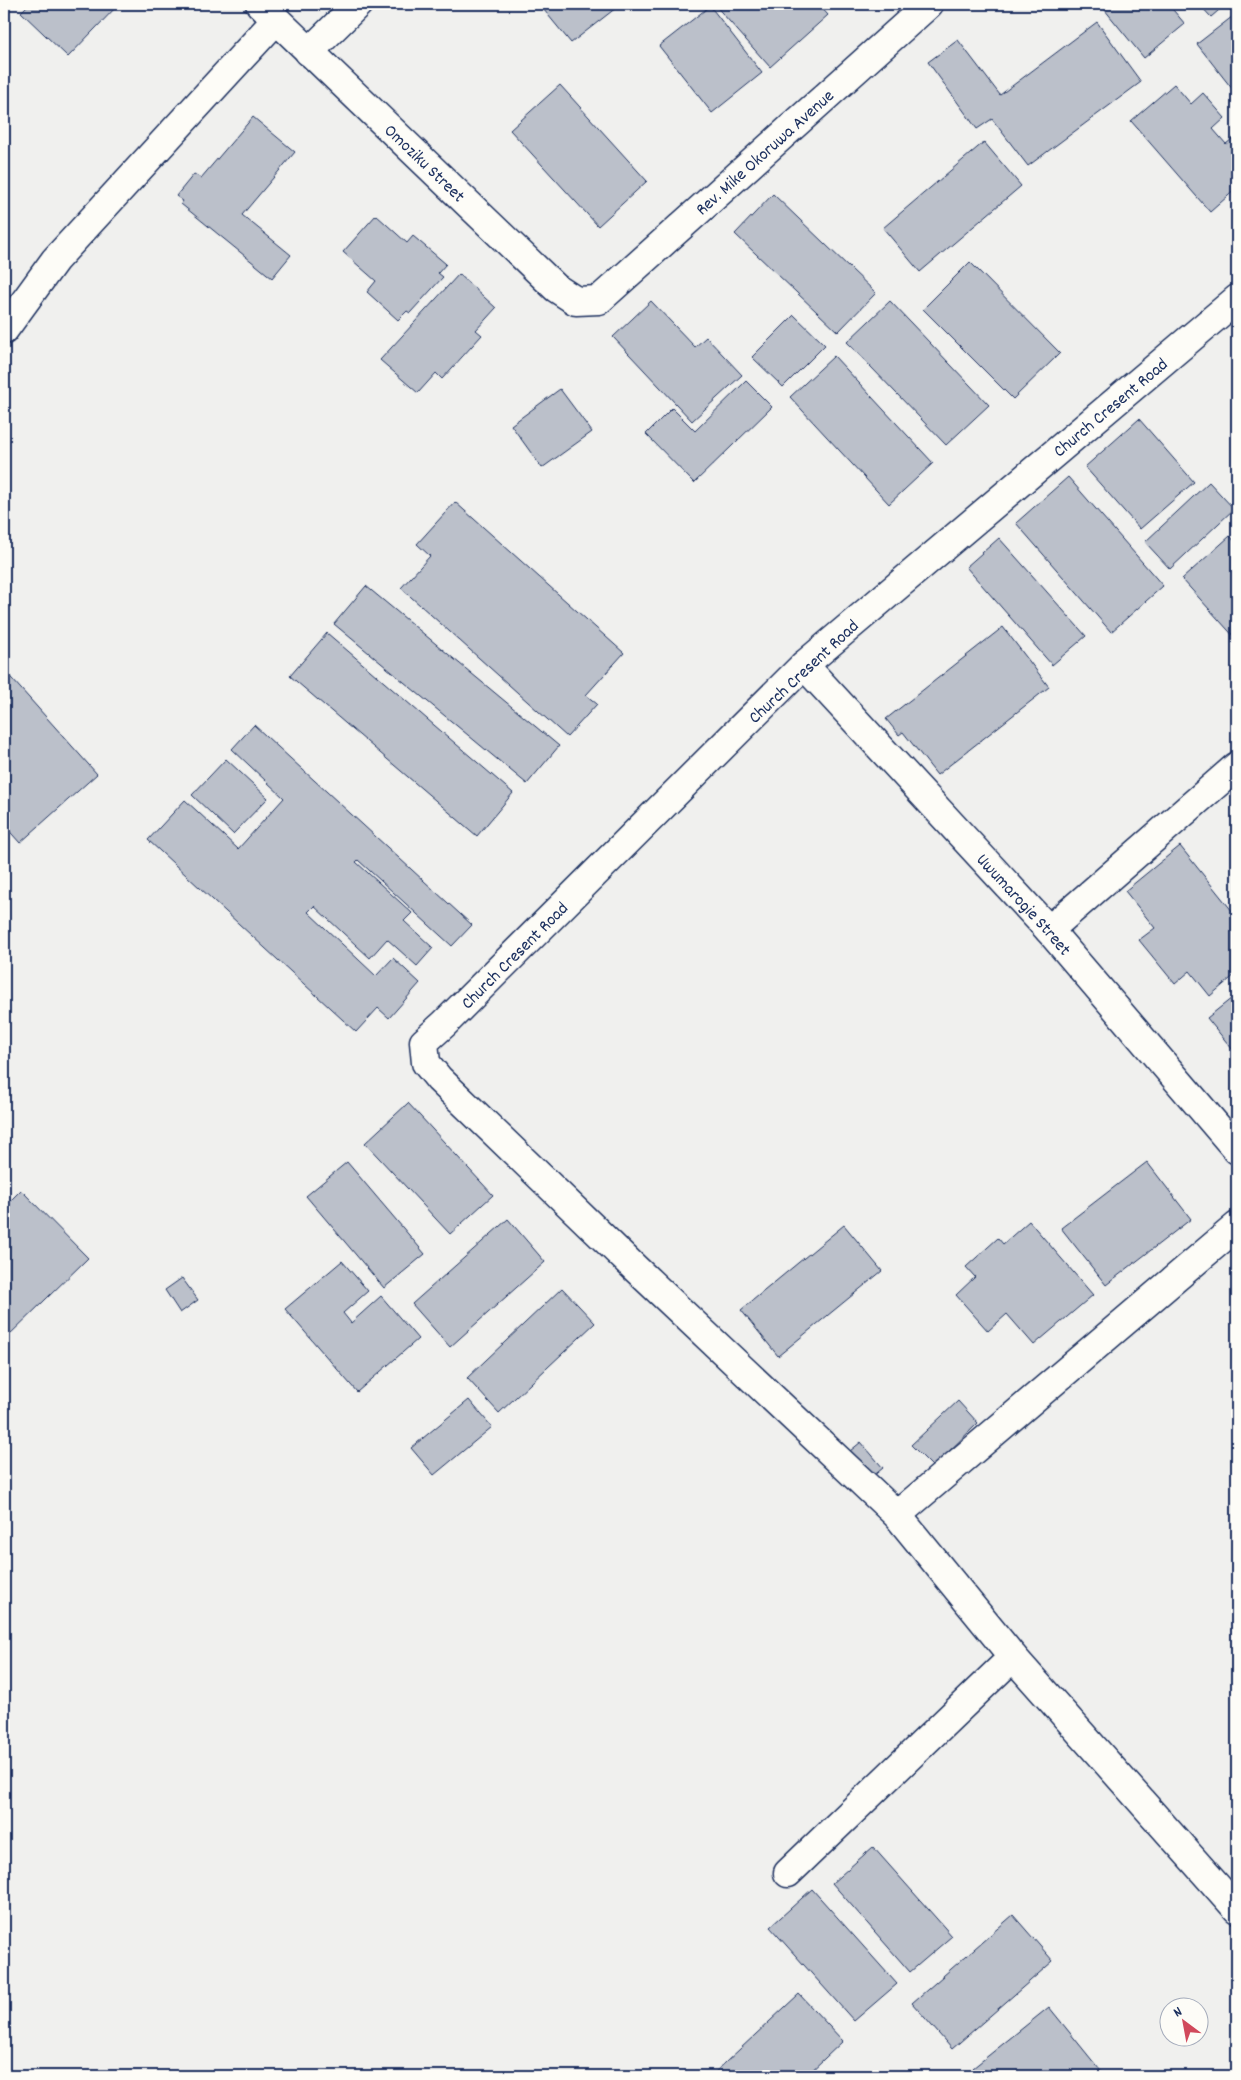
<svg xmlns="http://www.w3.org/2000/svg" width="1241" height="2080" font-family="Dekko,sans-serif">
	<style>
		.building { fill: #bbc0ca; stroke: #1b2f5e }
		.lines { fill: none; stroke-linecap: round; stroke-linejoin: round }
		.street-casing { stroke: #1b2f5e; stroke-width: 31 }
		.street { stroke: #fdfcf7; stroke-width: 28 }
		.labels { text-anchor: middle; stroke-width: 4.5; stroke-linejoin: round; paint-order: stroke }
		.street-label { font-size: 18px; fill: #1b2f5e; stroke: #fdfcf7 }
	</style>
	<rect width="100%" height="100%" fill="#f0f0ee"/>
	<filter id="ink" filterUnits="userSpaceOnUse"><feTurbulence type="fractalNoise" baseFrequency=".02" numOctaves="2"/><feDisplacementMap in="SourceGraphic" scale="10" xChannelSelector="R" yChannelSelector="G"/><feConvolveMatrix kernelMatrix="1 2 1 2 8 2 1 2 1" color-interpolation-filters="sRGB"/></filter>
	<g filter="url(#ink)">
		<g class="building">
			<path d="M29,4H119L68,57L21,12Z"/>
			<path d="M539,4H621L571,43Z"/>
			<path d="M714,4H818L828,15L770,67Z"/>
			<path d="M1100,4H1168L1185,24L1144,58Z"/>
			<path d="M1199,4H1226L1211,17Z"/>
			<path d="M710,6L762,73L712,113L659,46Z"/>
			<path d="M1237,13V95L1197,44Z"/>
			<path d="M1097,22L1141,82L1028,166L992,119L977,129L928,62L958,40L1000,95Z"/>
			<path d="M1174,84L1191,104L1203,93L1225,118L1213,129L1226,144L1237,135V188L1210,212L1131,121Z"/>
			<path d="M560,85L647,181L598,226L510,130Z"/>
			<path d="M253,117L295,152L242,215L291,255L272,278L181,204L183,201L176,196L194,174L201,178Z"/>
			<path d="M984,142L1021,186L920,272L883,228Z"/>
			<path d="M773,194L876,293L838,332L735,234Z"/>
			<path d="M376,215L407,243L413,236L446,264L438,273L443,277L410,313L407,311L398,320L367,292L376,281L343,252Z"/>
			<path d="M970,262L1060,353L1013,399L923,309Z"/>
			<path d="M459,274L496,308L476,330L482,335L442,379L436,373L418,393L380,360Z"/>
			<path d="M651,301L695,347L706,337L742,375L692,421L613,337Z"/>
			<path d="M890,301L989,405L946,445L847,342Z"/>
			<path d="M794,315L825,345L783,387L752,357Z"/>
			<path d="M834,356L933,463L889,504L790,397Z"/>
			<path d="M746,381L772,407L694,483L646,434L672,408L695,431Z"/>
			<path d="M560,389L592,432L542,468L511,425Z"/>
			<path d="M1139,419L1194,482L1140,529L1085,467Z"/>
			<path d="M1068,477L1163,586L1111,632L1016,523Z"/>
			<path d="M1209,482L1234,509L1170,569L1145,542Z"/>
			<path d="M455,502L624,653L586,695L597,704L567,737L401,588L430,556L417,544Z"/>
			<path d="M1230,536L1237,544V640L1182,579Z"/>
			<path d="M999,538L1086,636L1052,665L966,567Z"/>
			<path d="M366,586L559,746L527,784L334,624Z"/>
			<path d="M1003,627L1049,687L937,775L903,732L899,735L886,719Z"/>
			<path d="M327,633L513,793L477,836L290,676Z"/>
			<path d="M4,670L97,774L20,843L4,825Z"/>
			<path d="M254,725L472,925L452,946L358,860L356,862L412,913L404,921L433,948L417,966L387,939L370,958L314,906L308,912L376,976L393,958L420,983L389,1018L378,1008L356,1032L148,840L185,800L238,849L284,798L232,749Z"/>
			<path d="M226,759L268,798L233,834L192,795Z"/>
			<path d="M1180,846L1237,917V973L1210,996L1190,971L1175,984L1139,940L1155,928L1125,891Z"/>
			<path d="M1237,994V1055L1207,1018Z"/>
			<path d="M408,1103L493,1195L450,1234L365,1143Z"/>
			<path d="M347,1162L425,1254L384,1288L306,1196Z"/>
			<path d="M1147,1162L1191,1219L1106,1285L1061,1228Z"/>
			<path d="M21,1190L88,1258L4,1340V1207Z"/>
			<path d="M508,1219L545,1262L450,1347L412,1304Z"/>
			<path d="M1029,1221L1093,1295L1034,1345L1007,1314L988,1331L956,1295L975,1277L966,1267L998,1238L1003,1244Z"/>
			<path d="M844,1225L882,1271L778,1356L741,1310Z"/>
			<path d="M342,1261L368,1291L343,1313L351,1323L381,1296L418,1339L357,1392L285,1309Z"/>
			<path d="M182,1278L198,1300L180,1313L165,1290Z"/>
			<path d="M562,1288L595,1323L499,1413L467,1378Z"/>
			<path d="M469,1400L492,1427L434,1475L411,1448Z"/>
			<path d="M958,1401L978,1423L933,1467L911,1445Z"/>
			<path d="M861,1442L883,1468L872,1477L850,1451Z"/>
			<path d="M873,1847L952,1936L910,1972L832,1883Z"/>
			<path d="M812,1889L897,1984L854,2021L770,1927Z"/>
			<path d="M1013,1915L1053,1961L952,2049L912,2003Z"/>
			<path d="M799,1994L843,2041L806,2076H711Z"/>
			<path d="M1049,2007L1104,2075L979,2076L973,2068Z"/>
		</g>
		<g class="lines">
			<defs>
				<g id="street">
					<path id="s1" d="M260,4L556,288L576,301L599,300L929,4"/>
					<path d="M309,52L358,4"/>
					<path d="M1237,299L804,665L444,1024L424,1042L426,1063L439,1079L637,1270L897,1515L1013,1657L1237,1909"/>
					<path d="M4,330L55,260L276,20"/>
					<path id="s2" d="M804,665L1049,930L1237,1150"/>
					<path d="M1049,930L1237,766"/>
					<path d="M897,1515L1237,1226"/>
					<path d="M788,1873L1013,1657"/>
				</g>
			</defs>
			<use href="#street" class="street-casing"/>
			<use href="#street" class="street"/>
		</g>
	</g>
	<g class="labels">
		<g class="street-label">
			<text dy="6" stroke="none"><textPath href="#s1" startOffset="679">Rev. Mike Okoruwa Avenue</textPath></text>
			<text dy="6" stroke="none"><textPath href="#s1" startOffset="229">Omoziku Street</textPath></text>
			<text transform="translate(1110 407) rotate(-40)" y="6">Church Cresent Road</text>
			<text transform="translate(803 671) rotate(-43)" y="6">Church Cresent Road</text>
			<text dy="6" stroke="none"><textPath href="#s2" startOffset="325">Uwumarogie Street</textPath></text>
			<text transform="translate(514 955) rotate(-45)" y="6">Church Cresent Road</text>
		</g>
	</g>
	<rect width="1241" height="2080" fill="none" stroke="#fdfcf7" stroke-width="20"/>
	<rect x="10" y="10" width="1221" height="2060" fill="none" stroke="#1b2f5e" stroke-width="2" filter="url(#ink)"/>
	<g transform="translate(1184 2022) rotate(328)"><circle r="24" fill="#fdfcf7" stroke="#a3aaba"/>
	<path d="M0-4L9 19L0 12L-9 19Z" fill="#d1495b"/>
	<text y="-8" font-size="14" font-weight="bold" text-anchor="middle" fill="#1b2f5e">N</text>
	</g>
</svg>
